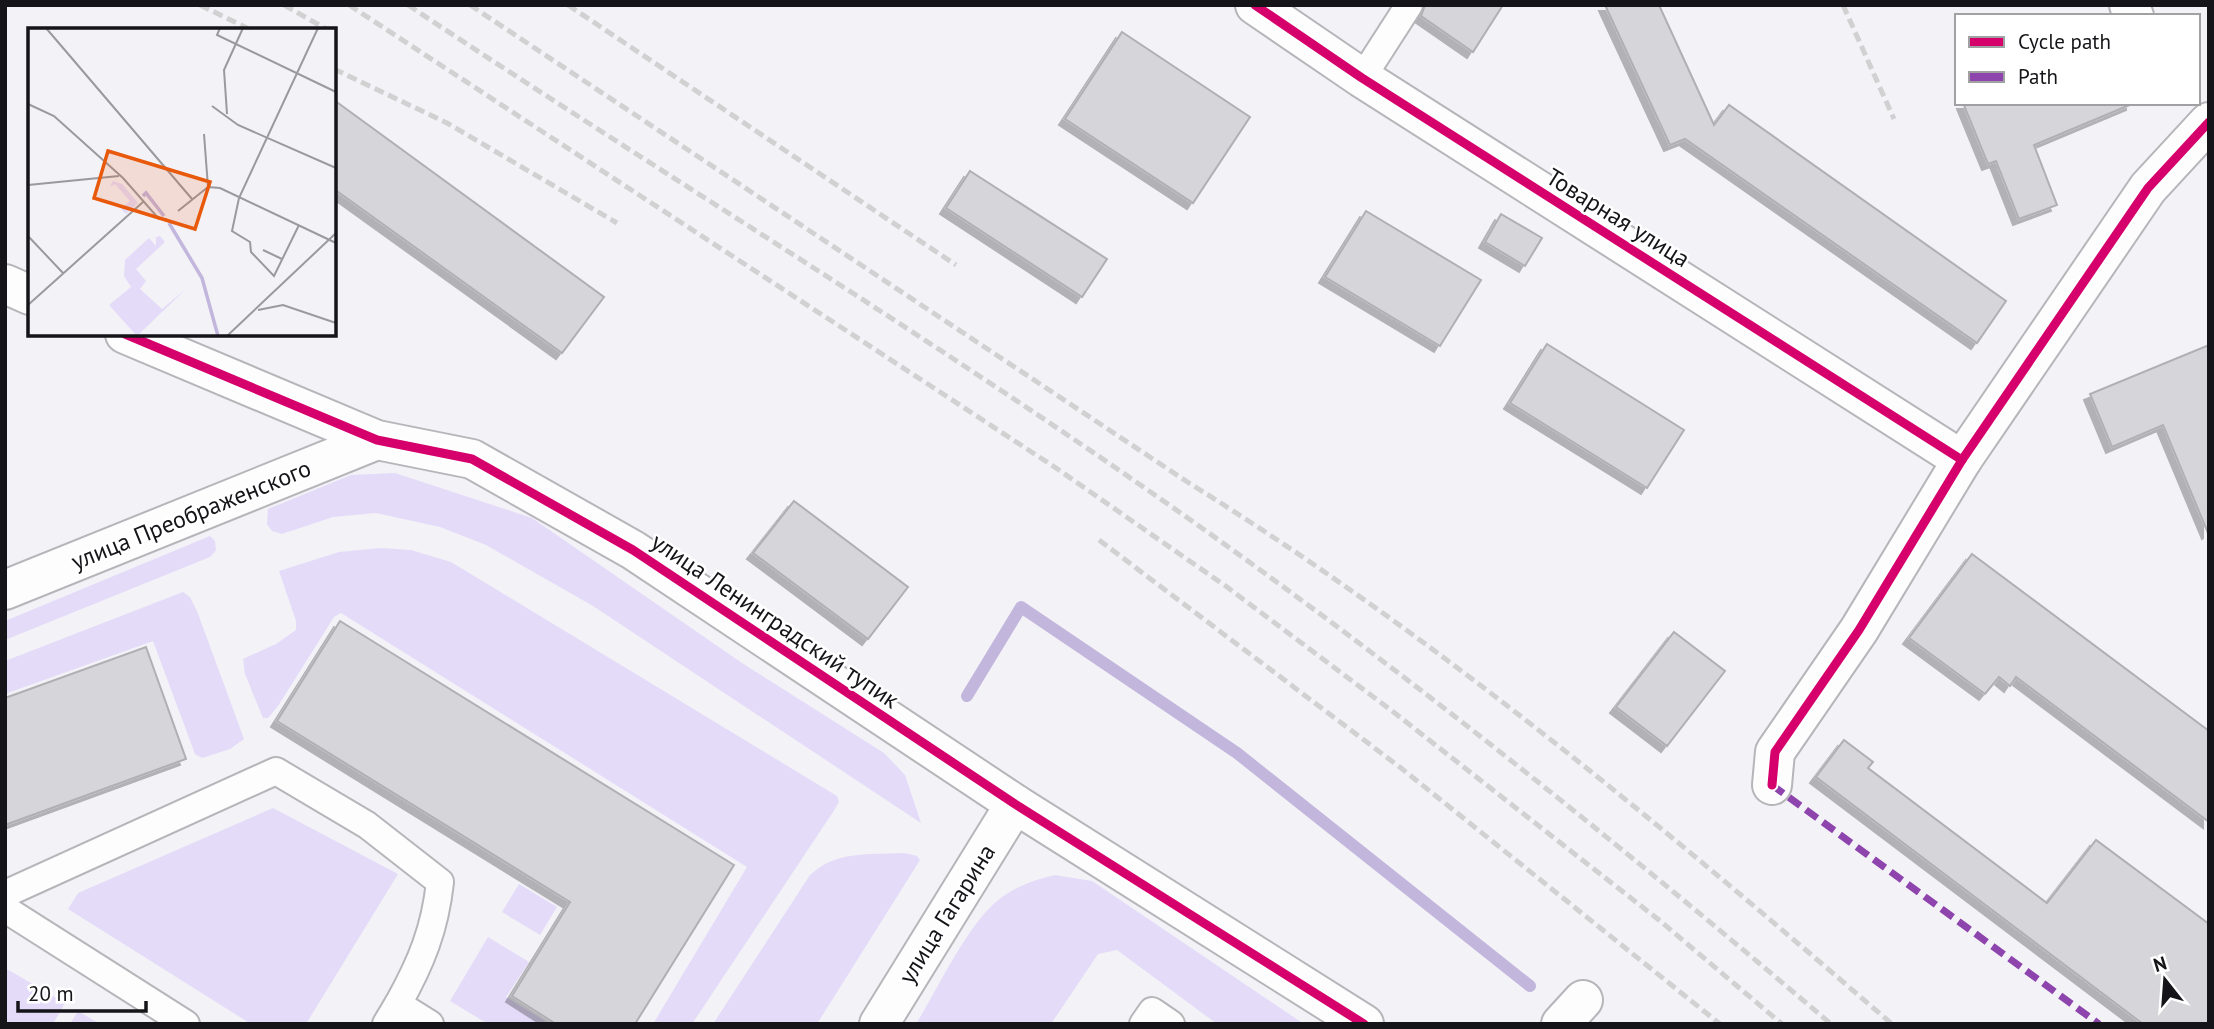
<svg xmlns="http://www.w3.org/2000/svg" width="2214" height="1029" font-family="'PT Sans',sans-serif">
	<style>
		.green { fill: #e4dbf9 }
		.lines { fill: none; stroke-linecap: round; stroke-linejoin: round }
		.stream { stroke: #c3b6dd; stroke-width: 12 }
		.building { fill: #d6d5da; stroke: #b0afb3; stroke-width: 2; filter: url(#shadow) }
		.service-casing { stroke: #b6b5b9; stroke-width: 30 }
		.minor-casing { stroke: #b6b5b9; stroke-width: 42 }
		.service { stroke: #fdfdfe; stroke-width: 26 }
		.minor { stroke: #fdfdfe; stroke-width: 38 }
		.rail { stroke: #d1d1d2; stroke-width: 5; stroke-dasharray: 10 5; stroke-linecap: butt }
		.quiet { stroke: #8e44ad; stroke-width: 7; stroke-dasharray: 14 7; stroke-linecap: butt }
		.cycleway-casing { stroke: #fff; stroke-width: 13 }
		.cycleway { stroke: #d6006c; stroke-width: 9 }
		.labels { text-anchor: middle; stroke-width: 5; stroke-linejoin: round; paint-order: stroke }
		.street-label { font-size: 24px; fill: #151418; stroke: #fff }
		.inset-river { fill: none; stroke: #c3b6dd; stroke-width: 3.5 }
		.inset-road { fill: none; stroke: #9a999e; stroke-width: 2 }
		.view { fill: #e8590c; fill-opacity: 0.15; stroke: #e8590c; stroke-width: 3.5 }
		.inset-edge { fill: none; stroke: #151418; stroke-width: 3.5 }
	</style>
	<defs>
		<filter id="shadow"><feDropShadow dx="-6" dy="6" stdDeviation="0" flood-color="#0004"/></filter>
	</defs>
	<rect width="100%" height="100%" fill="#f3f2f7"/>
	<g class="green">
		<path d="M395,473L532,518L742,663L884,753L905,775L921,823L593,606L486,545L440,527L376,513L333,517L282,534L272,531L267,524L268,509L351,475Z"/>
		<path d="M210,536L215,541L216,550L210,557L5,640V621Z"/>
		<path d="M381,548L411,550L451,562L837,796L839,802L833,812L692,1024H653L747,867L341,613L334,617L278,706L268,718H263L245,674L243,659L276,644L296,630V621L279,571L339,552Z"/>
		<path d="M183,592L190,597L197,611L244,739L230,749L202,758L195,754L153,641L5,694V661Z"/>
		<path d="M273,808L398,874L306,1024H251L68,909L78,893Z"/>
		<path d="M904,853L917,856L920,860L817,1024H713L810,875C837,850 869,855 904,853Z"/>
		<path d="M1055,875L1092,881L1304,1024H1217L1117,950L1098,954L1051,1024H916C937,990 967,926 996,902C1013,887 1034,880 1055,875Z"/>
		<path d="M519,884L557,907L540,935L502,912Z"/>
		<path d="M488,937L529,962L506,997L545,1021L543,1024H488L450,1001Z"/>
		<path d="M5,968L65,1003L53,1024H5Z"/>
		<path d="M78,1011L100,1024H70Z"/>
	</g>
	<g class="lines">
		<path class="stream" d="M967,696L1021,607L1237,753L1530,986"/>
	</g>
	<g class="building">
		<path d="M1425,5H1503L1473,52L1421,16Z"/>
		<path d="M1605,5H1659L1714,125L1729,105L2006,301L1977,343L1685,139L1670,145Z"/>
		<path d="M1122,32L1250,117L1193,203L1065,119Z"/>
		<path d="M334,100L604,297L562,353L334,189Z"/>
		<path d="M1963,103H2132V104L2034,145L2057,205L2019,219L1996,161L1988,164Z"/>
		<path d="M970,171L1107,259L1082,297L946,208Z"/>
		<path d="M1366,211L1481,280L1440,346L1325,277Z"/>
		<path d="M1501,214L1542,238L1525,266L1485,242Z"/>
		<path d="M1547,344L1684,430L1647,488L1510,403Z"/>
		<path d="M2209,345V532L2208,533L2163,425L2112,447L2090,394Z"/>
		<path d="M794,501L908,587L868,639L753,553Z"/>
		<path d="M1972,554L2209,731V822L2016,677L2010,686L1999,677L1985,694L1909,638Z"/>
		<path d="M340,621L734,865L635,1024H556L512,996L570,902L277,721Z"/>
		<path d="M1674,632L1725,671L1667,746L1616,707Z"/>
		<path d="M146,647L186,759L5,825V698Z"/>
		<path d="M1844,740L1873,762L1868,768L2047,903L2096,840L2209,924V1024H2143L1816,777Z"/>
	</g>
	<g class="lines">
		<defs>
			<g id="service">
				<path d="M1362,78L1409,5"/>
				<path d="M5,894L276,771L367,825L440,882C435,929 421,963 398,1004"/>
				<path d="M5,909L186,1024"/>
				<path d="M386,1024L398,1004L430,1024"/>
				<path d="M1143,1024L1152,1011L1171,1024"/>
			</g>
			<g id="minor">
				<path d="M1255,5L1362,78L1962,460"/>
				<path d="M2129,5L2134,16"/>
				<path d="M5,284L30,295"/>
				<path d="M125,334L377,440L472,459L633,550L1015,804L1364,1024"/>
				<path d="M5,590L377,440"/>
				<path d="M1772,785L1775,752L1859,630L1962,460L2148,188L2209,122"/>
				<path d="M879,1024L1015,804"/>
				<path d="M1561,1024L1583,1000"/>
			</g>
		</defs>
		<use href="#service" class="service-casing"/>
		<use href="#minor" class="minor-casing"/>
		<use href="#service" class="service"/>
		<use href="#minor" class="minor"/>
		<g class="rail">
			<path d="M200,5L251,30"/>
			<path d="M284,5L328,30"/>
			<path d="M349,5L1056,468L1227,587L1396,714L1659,920L1782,1024"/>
			<path d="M408,5C689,192 979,366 1252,564C1452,709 1643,864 1831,1024"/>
			<path d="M470,5L1189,483C1440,639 1668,831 1892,1024"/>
			<path d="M568,5L956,265"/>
			<path d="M1843,5L1894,119"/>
			<path d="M334,69L447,123L617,223"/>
			<path d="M1099,540L1401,768L1720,1024"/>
		</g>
		<path class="quiet" d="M1772,785L2099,1024"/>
		<defs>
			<g id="cycleway">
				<path d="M1255,5L1362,78L1962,460"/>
				<path d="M125,334L377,440L472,459L633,550L1015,804L1364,1024"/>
				<path d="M1772,785L1775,752L1859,630L1962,460L2148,188L2209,122"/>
			</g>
		</defs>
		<use href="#cycleway" class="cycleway-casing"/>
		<use href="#cycleway" class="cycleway"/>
	</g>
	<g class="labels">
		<g class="street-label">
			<text transform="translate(1618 218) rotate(32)" y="8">Товарная улица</text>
			<text transform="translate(191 515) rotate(-22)" y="8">улица Преображенского</text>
			<text transform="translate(775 621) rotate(34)" y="8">улица Ленинградский тупик</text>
			<text transform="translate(947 914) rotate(-58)" y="8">улица Гагарина</text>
		</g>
	</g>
	<g transform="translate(28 28)">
		<rect width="308" height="308" fill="#f3f2f7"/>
		<path d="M85,153L94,156L110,175L98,186L93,181L102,173L87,156L82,159ZM132,208L137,214L108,241L118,253L112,261L134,281L159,260L109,308L81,277L103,259L96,248L97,232L121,210L128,218V209Z" fill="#e4dbf9"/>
		<path class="inset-river" d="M115,168L118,165L136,188M141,195L174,250L190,308"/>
		<path class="inset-road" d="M18,0L164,171M192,0L189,7L308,64M0,76L26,88L95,150L131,191H139M184,78L210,97L308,140M199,86L196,42L215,0M176,106L180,159M0,157L91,148M150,183L180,159L192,160L308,215M271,197L246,248L223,224L222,214L204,203L211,170L290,0M0,208L35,245M235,222L254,231M0,277L115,174M230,282L255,277L308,295M199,308L308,205"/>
		<path class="view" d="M80,123L182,154L167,201L66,170Z"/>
		<rect width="308" height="308" class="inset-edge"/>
	</g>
	<rect width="2214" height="1029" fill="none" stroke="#151418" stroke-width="14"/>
	<rect x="1955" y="14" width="245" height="91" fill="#ffffff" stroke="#a1a1a3" stroke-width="2"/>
	<rect x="1969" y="37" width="35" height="10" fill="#d6006c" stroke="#a1a1a3" stroke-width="2"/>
	<text x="2018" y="49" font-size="21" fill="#151418">Cycle path</text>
	<rect x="1969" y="72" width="35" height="10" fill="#8e44ad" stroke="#a1a1a3" stroke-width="2"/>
	<text x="2018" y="84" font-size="21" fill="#151418">Path</text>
	<g transform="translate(2165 980) rotate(343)" stroke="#ffffff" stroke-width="5" paint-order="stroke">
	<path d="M0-5L12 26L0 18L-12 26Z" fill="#151418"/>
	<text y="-10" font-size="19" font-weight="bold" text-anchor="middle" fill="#151418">N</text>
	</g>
	<path d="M18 1001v10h128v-10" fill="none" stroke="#151418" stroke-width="3.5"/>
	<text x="28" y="1001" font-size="21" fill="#151418" stroke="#ffffff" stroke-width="5" paint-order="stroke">20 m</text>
</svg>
